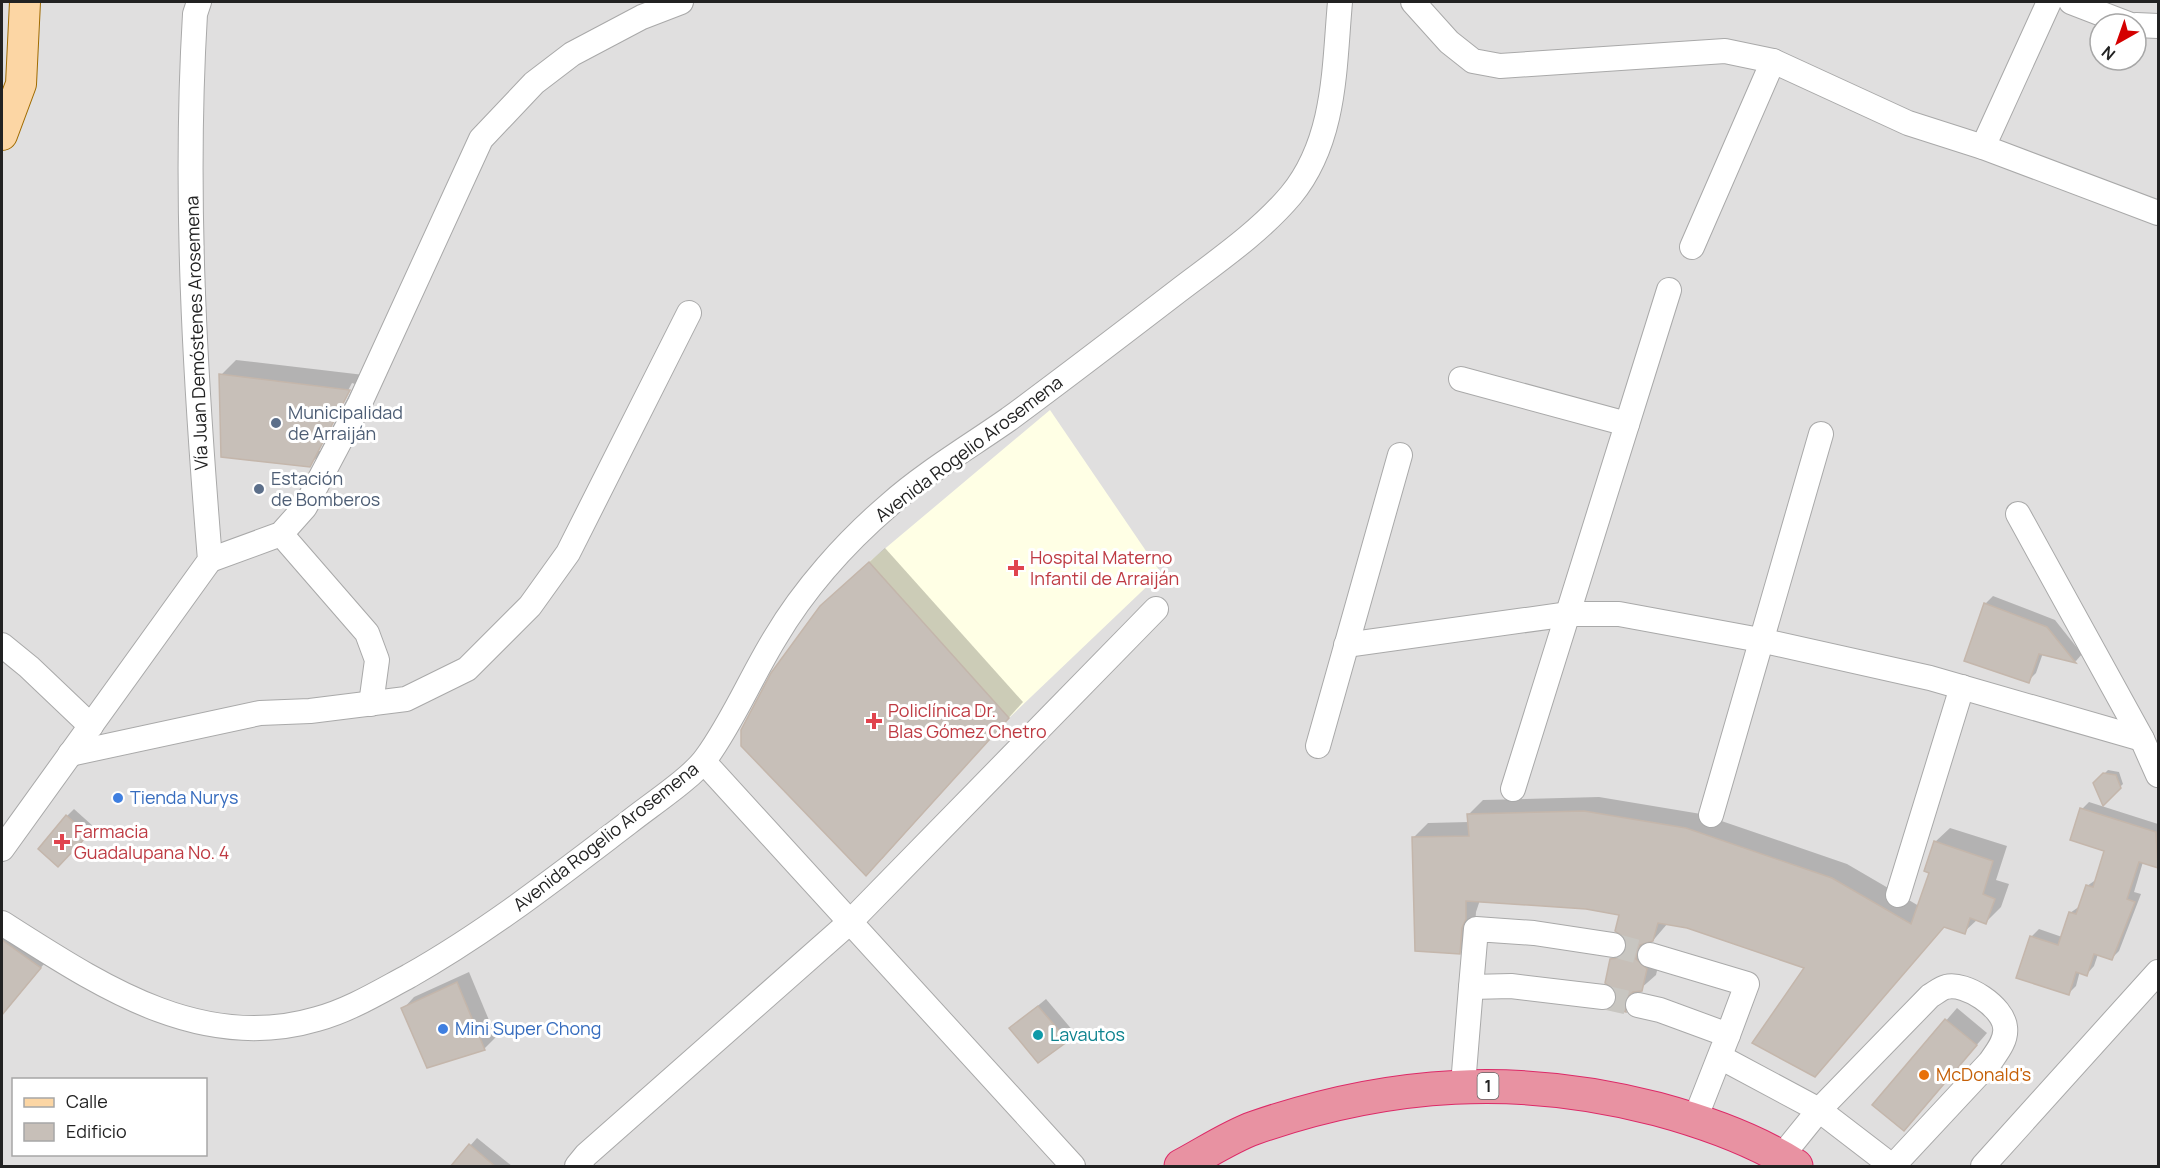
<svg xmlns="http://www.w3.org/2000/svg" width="2160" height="1168" font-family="Manrope,sans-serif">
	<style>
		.residential { fill: #e0dfdf; fill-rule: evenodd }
		.education { fill: #ffffe5 }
		.shadow { fill: #0003; fill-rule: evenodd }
		.building { fill: #c7bfb8; stroke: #c4b6ab; stroke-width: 1.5 }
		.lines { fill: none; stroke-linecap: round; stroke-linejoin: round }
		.minor-tunnel { stroke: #c8c6c1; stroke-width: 24; stroke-dasharray: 24 12; stroke-linecap: butt }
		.minor-casing { stroke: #a9a9a9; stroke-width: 26 }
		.major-casing { stroke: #a06b00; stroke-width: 32 }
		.highway-casing { stroke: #dc2a67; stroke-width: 35 }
		.minor { stroke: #fff; stroke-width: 24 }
		.major { stroke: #fcd6a4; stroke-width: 30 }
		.highway { stroke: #e892a2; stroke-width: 33 }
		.service-dot { fill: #5c6f8a; stroke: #fff; stroke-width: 2 }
		.health-dot { fill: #e0444e; stroke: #fff; stroke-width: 2 }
		.shop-dot { fill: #3f7fe0; stroke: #fff; stroke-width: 2 }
		.culture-dot { fill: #0f9aa8; stroke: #fff; stroke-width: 2 }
		.food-dot { fill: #e8710a; stroke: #fff; stroke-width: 2 }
		.labels { text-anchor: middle; stroke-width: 6; stroke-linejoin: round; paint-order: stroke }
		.shield { fill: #fff; stroke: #646464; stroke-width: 1.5 }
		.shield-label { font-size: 16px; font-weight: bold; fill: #222 }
		.street-label { font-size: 18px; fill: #222; stroke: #fff }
		.service-label { font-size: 18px; fill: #4e5e75; stroke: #fff; text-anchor: start }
		.health-label { font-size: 18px; fill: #be3a42; stroke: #fff; text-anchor: start }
		.shop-label { font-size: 18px; fill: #366cbe; stroke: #fff; text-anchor: start }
		.culture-label { font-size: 18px; fill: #0d838f; stroke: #fff; text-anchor: start }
		.food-label { font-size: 18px; fill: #c56008; stroke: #fff; text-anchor: start }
	</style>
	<rect width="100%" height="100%" fill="#f2efe9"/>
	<path class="residential" d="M2,2H2158V1166H2ZM2100,24H2136V60H2100ZM14,1080H206V1154H14Z"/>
	<path class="education" d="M1050,410L1161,573L1009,718L869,562Z"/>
	<g class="shadow">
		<path d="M236,360L364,375L325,450L309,465L221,375ZM352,383L355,384L320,451H316Z"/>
		<path d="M885,548L1023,702L882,859L837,591Z"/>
		<path d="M1993,596L2055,620L2082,654L2076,661L2043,653L2036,673L2028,681L1966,660L1986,603Z"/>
		<path d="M2108,770L2119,772L2123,784L2103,803L2094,784Z"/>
		<path d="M1599,797L1701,814L1847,864L1919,906L1931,872L1935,842L1950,828L2007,846L1996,880L2009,884L2001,907L1986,922L1978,919L1964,932L1945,925L1806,967L1687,927L1668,923L1650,944L1661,954L1656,975L1639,990L1640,996L1626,1010L1619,1000L1611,960L1628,945L1620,914L1586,907L1480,900L1476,912L1474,938L1459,952L1413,838L1428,823L1469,822V814L1483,800Z"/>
		<path d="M2089,802L2158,824V867L2143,862L2134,892L2141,894L2119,951L2112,958L2098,954L2094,966L2087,974L2080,971L2076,986L2068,994L2018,977L2032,936L2039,929L2062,937L2070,913L2080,906L2087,886L2097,879L2106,850L2082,809Z"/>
		<path d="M74,809L94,827L66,857L67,816Z"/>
		<path d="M2,919L51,956L3,1011L2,1010Z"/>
		<path d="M469,972L496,1037L484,1049L403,1009L414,997Z"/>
		<path d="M1046,999L1074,1032L1067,1040L1011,1028Z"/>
		<path d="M1957,1008L1987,1033L1904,1129L1874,1104Z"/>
		<path d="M477,1138L512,1166H452Z"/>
	</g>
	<g class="building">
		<path d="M219,374L350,390L310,467L221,457Z"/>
		<path d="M869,562L1009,718L866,876L741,746V730L771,673L820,606Z"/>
		<path d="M1984,603L2047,627L2076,663L2039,654L2029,683L1964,661Z"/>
		<path d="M2103,773L2116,775L2121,788L2103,806L2093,783Z"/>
		<path d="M2080,808L2156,832L2158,868L2139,862L2127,899L2135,902L2112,960L2094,954L2087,976L2076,972L2069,995L2016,978L2030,936L2058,945L2069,912L2076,914L2086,885L2093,887L2104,851L2070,840Z"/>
		<path d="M1584,811L1686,828L1832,878L1911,924L1929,873L1924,871L1934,841L1993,861L1983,894L1995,899L1986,924L1970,918L1965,934L1944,927L1815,1077L1752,1043L1804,968L1687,928L1658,923L1653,941L1640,945L1636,959L1647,969L1642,991L1633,992L1624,1001L1626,1012L1611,1008L1617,999L1616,992L1605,983L1610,959L1619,958L1627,948L1626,939L1615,931L1619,915L1586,909L1466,901V919L1462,928L1460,954L1415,951L1412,837L1469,836L1467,814Z"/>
		<path d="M66,815L88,835L58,867L38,849Z"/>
		<path d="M2,940L41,968L2,1015Z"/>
		<path d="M457,982L485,1050L427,1068L401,1008Z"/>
		<path d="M1038,1006L1068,1041L1038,1063L1009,1028Z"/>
		<path d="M1945,1019L1977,1045L1904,1131L1872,1105Z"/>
		<path d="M469,1144L496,1167H450Z"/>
	</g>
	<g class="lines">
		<g class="minor-tunnel">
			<path d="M1613,945L1650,955"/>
			<path d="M1603,997L1638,1005"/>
		</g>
		<defs>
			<g id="minor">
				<path d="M1413,2L1449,42L1473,61L1500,66L1725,51L1773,61L1908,123L1983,147L2158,213"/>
				<path d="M2071,2L2128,24"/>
				<path d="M2136,25L2158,26"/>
				<path d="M1983,147L2049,2"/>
				<path d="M1692,247L1773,61"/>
				<path d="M1461,379L1627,424"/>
				<path d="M2018,514L2142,739L2158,775"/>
				<path d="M281,534L367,633L377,660L371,704"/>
				<path d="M210,560L281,534L305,507L360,403L481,139L534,83L572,54L642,17L681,2"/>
				<path d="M2,645L29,667L91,726"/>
				<path d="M1346,645L1569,614H1619L1760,640L1930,678L2142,739"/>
				<path d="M1318,746L1400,455"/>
				<path d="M70,754L260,713L310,711L406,699L467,669L530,606L568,553L689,313"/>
				<path d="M704,762L1073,1166"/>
				<path d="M1513,789L1669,290"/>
				<path d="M1711,815L1821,434"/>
				<path d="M2,849L210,560C195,378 184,196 195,14L199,2"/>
				<path d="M1898,895L1962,687"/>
				<path d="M2,923C97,983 199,1054 317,1019C350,1010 379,992 409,976C487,932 557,877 628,823C649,806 692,778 706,758C733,721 751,677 775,638C804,589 846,542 889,505C925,473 969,447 1009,419C1066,377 1122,334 1178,291C1216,262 1260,232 1291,195C1336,140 1334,68 1340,2"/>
				<path d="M1650,955L1747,984L1728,1035"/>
				<path d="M1471,987L1476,929L1534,933L1613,945"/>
				<path d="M1638,1005L1660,1010L1728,1035L1695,1119"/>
				<path d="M1720,1057L1819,1110L1892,1166"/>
				<path d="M1463,1085L1471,987L1511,986L1603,997"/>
				<path d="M1781,1157L1819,1110L1930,996C1934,994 1941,988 1946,987C1966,982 2003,1007 2005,1027C2007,1040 1997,1052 1990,1062L1893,1166"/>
				<path d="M577,1166L586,1155L850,922L1156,609"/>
				<path d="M1983,1166L2158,972"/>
			</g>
			<path id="major" d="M2,135L21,84L25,2"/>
			<path id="highway" d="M1181,1166C1204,1154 1229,1137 1254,1128C1389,1081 1519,1073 1657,1109C1705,1122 1754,1139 1796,1166"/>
		</defs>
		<use href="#minor" class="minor-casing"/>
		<use href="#major" class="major-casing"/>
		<use href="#highway" class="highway-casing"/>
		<use href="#minor" class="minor"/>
		<use href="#major" class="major"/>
		<use href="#highway" class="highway"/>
	</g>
	<g class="service-dot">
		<circle cx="276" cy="423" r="6"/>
		<circle cx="259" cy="489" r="6"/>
	</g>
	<g class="health-dot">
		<path d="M1013 559h6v6h6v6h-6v6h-6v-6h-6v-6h6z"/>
		<path d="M871 712h6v6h6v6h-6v6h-6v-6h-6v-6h6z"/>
		<path d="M59 833h6v6h6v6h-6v6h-6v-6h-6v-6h6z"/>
	</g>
	<g class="shop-dot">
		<circle cx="118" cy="798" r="6"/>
		<circle cx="443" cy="1029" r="6"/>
	</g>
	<circle class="culture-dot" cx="1038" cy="1035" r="6"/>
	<circle class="food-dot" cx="1924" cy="1075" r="6"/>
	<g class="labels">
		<rect class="shield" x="1477.5" y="1073" width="21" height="26" rx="4.5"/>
		<g class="shield-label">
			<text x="1488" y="1092">1</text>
		</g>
		<g class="street-label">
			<text transform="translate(197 333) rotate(-92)" y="6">Vía Juan Demóstenes Arosemena</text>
			<text transform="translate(969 449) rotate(-37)" y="6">Avenida Rogelio Arosemena</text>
			<text transform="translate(606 837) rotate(-38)" y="6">Avenida Rogelio Arosemena</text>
		</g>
		<g class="service-label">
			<text x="288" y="419">Municipalidad<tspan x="288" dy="21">de Arraiján</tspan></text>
			<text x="271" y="485">Estación<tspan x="271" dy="21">de Bomberos</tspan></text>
		</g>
		<g class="health-label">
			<text x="1030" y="564">Hospital Materno<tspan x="1030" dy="21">Infantil de Arraiján</tspan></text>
			<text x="888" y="717">Policlínica Dr.<tspan x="888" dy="21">Blas Gómez Chetro</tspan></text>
			<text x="74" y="838">Farmacia<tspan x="74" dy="21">Guadalupana No. 4</tspan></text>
		</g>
		<g class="shop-label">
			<text x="130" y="804">Tienda Nurys</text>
			<text x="455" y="1035">Mini Super Chong</text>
		</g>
		<g class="culture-label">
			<text x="1050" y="1041">Lavautos</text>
		</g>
		<g class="food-label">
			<text x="1936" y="1081">McDonald's</text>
		</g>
	</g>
	<rect width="2160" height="1168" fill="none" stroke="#222222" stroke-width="6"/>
	<rect x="12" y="1078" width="195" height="78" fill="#ffffff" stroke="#a7a7a7" stroke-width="1.5"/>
	<rect x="24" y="1098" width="30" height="9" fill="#fcd6a4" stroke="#a7a7a7" stroke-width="1.5"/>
	<text x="66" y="1108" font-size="18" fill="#222222">Calle</text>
	<rect x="24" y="1123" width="30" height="18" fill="#c7bfb8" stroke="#a7a7a7" stroke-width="1.5"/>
	<text x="66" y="1138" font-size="18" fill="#222222">Edificio</text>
	<g transform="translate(2118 42) rotate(220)"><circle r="28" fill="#ffffff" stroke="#a7a7a7" stroke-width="1.5"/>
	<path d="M0-4.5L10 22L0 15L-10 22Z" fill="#d40000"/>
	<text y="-9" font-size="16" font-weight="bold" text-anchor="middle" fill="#222222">N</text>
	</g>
</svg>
